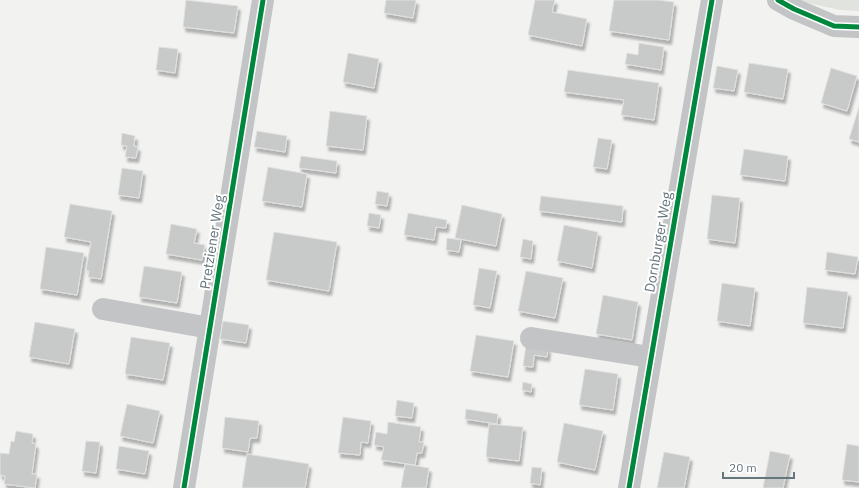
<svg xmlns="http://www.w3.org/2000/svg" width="859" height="488" font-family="'IBM Plex Sans',sans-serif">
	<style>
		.green { fill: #e1e3de }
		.building { fill: #c8c9c9; stroke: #e1e1e0; filter: url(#shadow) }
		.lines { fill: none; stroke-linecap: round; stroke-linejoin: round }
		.minor { stroke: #c2c4c5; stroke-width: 22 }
		.cycleway-casing { stroke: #fff; stroke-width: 8 }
		.cycleway { stroke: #00873e; stroke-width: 5 }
		.labels { text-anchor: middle; stroke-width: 4; stroke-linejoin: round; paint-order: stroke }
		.street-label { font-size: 14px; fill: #66767d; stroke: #fff }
	</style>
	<defs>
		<filter id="shadow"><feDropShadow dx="2.5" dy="4.5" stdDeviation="1" flood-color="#0004"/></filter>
	</defs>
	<rect width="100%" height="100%" fill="#f2f2f1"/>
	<path class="green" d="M795,0H859V11L840,10Z"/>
	<g class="building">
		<path d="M186,0L238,6L234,33L183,27Z"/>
		<path d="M386,0H416L413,18L384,13Z"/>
		<path d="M535,0H555L552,12L587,19L582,46L528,35Z"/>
		<path d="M614,0H658L674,2L669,40L609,31Z"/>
		<path d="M639,43L664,47L661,70L625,64L627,53L638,55Z"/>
		<path d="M159,47L178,49L175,73L156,70Z"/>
		<path d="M348,53L379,59L374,88L343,82Z"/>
		<path d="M749,63L788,69L783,99L744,92Z"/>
		<path d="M717,66L738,70L734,91L713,88Z"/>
		<path d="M831,68L857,76L847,111L821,103Z"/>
		<path d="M568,70L659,83L654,120L621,115L624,100L564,92Z"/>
		<path d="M859,107V142L849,139Z"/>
		<path d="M330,111L367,116L363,150L326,146Z"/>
		<path d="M257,131L287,136L285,152L254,147Z"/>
		<path d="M122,133L135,136L134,146L138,147L136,158L125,157L127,146L121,145Z"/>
		<path d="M598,138L612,140L607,169L593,167Z"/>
		<path d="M744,149L788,156L785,181L740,175Z"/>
		<path d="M301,156L337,161L336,173L299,168Z"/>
		<path d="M268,167L307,174L302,207L262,201Z"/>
		<path d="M122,168L143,171L139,198L118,195Z"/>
		<path d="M377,191L389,193L387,206L375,204Z"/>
		<path d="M712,195L740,198L735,243L707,239Z"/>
		<path d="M541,196L623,206L622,222L539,211Z"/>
		<path d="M70,204L112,211L101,279L88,277L89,271L86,270L91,242L64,237Z"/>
		<path d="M462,205L502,214L496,246L455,238Z"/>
		<path d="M369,213L381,215L379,228L367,226Z"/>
		<path d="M408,213L447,220L446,228L436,227L434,240L404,235Z"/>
		<path d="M171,224L197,229L194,243L205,245L202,260L166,254Z"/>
		<path d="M564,225L598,232L592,268L557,261Z"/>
		<path d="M274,232L337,242L329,291L266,280Z"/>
		<path d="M447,238L461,240L459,252L446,250Z"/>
		<path d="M523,239L533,241L531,259L520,257Z"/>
		<path d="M46,247L84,253L77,295L40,289Z"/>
		<path d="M827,252L858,257L855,274L825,270Z"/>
		<path d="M144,266L182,272L177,303L139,297Z"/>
		<path d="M479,268L497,271L490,308L473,305Z"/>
		<path d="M526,271L563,278L555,318L518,311Z"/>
		<path d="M722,283L755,288L750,326L717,321Z"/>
		<path d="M807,287L848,292L843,328L803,323Z"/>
		<path d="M603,295L638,302L632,340L596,334Z"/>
		<path d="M223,321L249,325L246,343L220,339Z"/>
		<path d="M35,322L75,329L69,364L29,357Z"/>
		<path d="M476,335L514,341L508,377L470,371Z"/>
		<path d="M131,337L170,343L163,380L125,374Z"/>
		<path d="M526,345L548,348L547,357L534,355L533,367L523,366Z"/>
		<path d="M585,369L618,374L613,410L579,405Z"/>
		<path d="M523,382L532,384L531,392L522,390Z"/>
		<path d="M397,400L414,403L412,418L395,416Z"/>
		<path d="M127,404L160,411L153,443L120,436Z"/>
		<path d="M466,409L498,414L497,424L465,419Z"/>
		<path d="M225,417L259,421L257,438H250L248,452L222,448Z"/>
		<path d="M343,417L371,421L368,443L361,442L360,455L338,453Z"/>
		<path d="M388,422L421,427L419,442H424L422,453H417L415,465L381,460L384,447L374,445L376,432L387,434Z"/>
		<path d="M564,423L603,431L595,470L557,462Z"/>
		<path d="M489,424L523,427L519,461L486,457Z"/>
		<path d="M16,431L33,434L32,443L36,444L32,474H37L35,488L4,484L5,476L0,475V453L9,454L11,441L14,442Z"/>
		<path d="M86,441L100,442L96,473L82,471Z"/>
		<path d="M847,444L859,446V482L842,480Z"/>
		<path d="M119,446L149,451L145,474L116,469Z"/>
		<path d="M770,451L790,455L783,488H763Z"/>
		<path d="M664,452L690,457L684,488H657Z"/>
		<path d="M247,454L309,464L305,488H242Z"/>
		<path d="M405,464L429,468L426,488H401Z"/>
		<path d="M532,467L542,468L540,485L530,483Z"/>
	</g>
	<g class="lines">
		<g class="minor">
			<path d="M778,0L794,9L834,26L859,27"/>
			<path d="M103,309L210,328"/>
			<path d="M531,338L650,357"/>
			<path d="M184,488L263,0"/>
			<path d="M629,488L712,0"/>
		</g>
		<defs>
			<g id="cycleway">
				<path d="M778,0L794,9L834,26L859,27"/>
				<path d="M184,488L263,0"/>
				<path d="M629,488L712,0"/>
			</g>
		</defs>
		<use href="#cycleway" class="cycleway-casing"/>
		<use href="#cycleway" class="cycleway"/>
	</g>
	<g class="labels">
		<g class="street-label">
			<text transform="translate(212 242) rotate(-81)" y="5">Pretziener Weg</text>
			<text transform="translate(658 242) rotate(-80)" y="5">Dornburger Weg</text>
		</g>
	</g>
	<path d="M723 472v6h71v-6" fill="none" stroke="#66767d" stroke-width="2"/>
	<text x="729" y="472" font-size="12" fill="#66767d" stroke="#ffffff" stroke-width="3" paint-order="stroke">20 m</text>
</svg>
